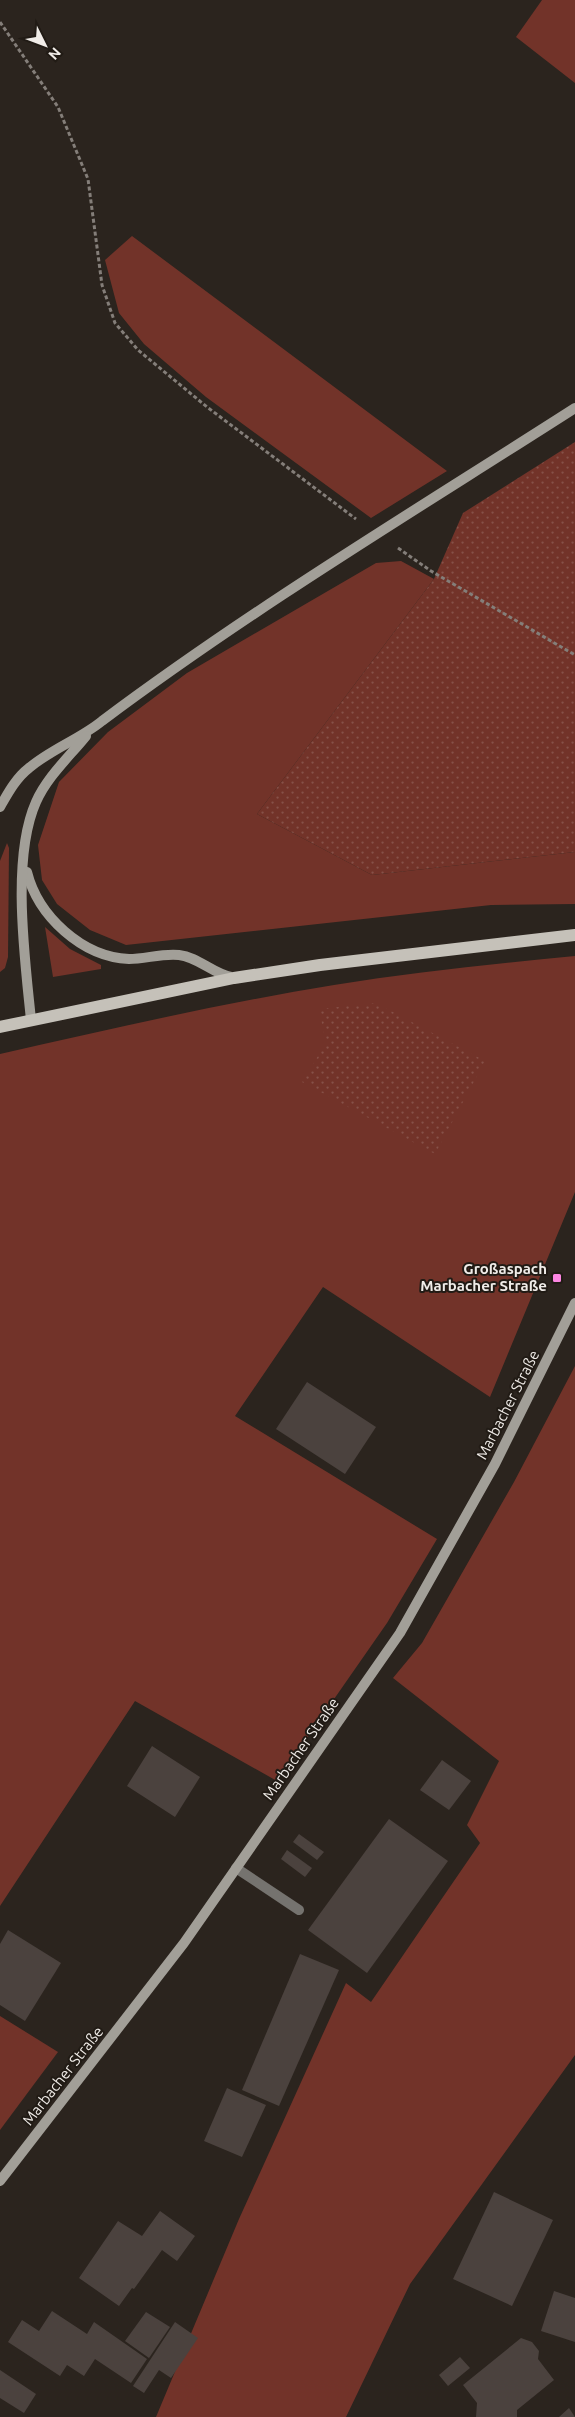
<svg xmlns="http://www.w3.org/2000/svg" width="575" height="2417" font-family="Ubuntu,sans-serif">
	<style>
		.grass { fill: #723329 }
		.garden { fill: url(#garden-dots) }
		.building { fill: #4b423e }
		.lines { fill: none; stroke-linecap: round; stroke-linejoin: round }
		.path { stroke: #847e79; stroke-width: 3; stroke-dasharray: 4 2.5; stroke-linecap: butt }
		.lane { stroke: #75736f; stroke-width: 10 }
		.secondary { stroke: #a29f98; stroke-width: 10 }
		.primary { stroke: #c5c1b9; stroke-width: 12 }
		.poi-dot { fill: #fd86e2; stroke: #211b15; stroke-width: 2 }
		.labels { text-anchor: middle; stroke-width: 4; stroke-linejoin: round; paint-order: stroke }
		.poi-label { font-size: 15px; font-weight: bold; fill: #f0ece8; stroke: #211b15; text-anchor: end }
		.street-label { font-size: 15px; fill: #f0ece8; stroke: #211b15 }
	</style>
	<defs>
		<pattern id="garden-dots" width="8" height="8" patternUnits="userSpaceOnUse" patternTransform="scale(1.25)"><rect width="8" height="8" fill="#723329"/><path d="M2 2h.1M6 6h.1" fill="none" stroke="#865148" stroke-width="1.8" stroke-linecap="round"/></pattern>
	</defs>
	<rect width="100%" height="100%" fill="#2b241e"/>
	<g class="grass">
		<path d="M542,0H575V83L516,37Z"/>
		<path d="M132,236L428,457L447,471L371,518L206,397L144,344L119,313L105,260Z"/>
		<path d="M401,561L434,579L257,814L372,875L575,852V904L491,905L126,945L90,930L57,904L42,880L38,845L59,782L108,732L187,673L376,563Z"/>
		<path d="M7,843L9,848L8,957L5,968L0,972V861Z"/>
		<path d="M45,927L70,949L101,965V969L53,977Z"/>
		<path d="M575,956V1192L490,1397L323,1287L235,1416L437,1539L387,1623L277,1781L135,1701L0,1906V1054C111,1029 222,1003 334,985C414,972 494,964 575,956Z"/>
		<path d="M575,1366V2055L410,2284L346,2417H156L239,2219L346,1983L371,2002L480,1843L467,1825L499,1761L393,1678L422,1643L514,1482Z"/>
		<path d="M0,2016L58,2052L0,2130Z"/>
	</g>
	<g class="garden">
		<path d="M575,442V852L372,875L257,814L434,579L463,513Z"/>
		<path d="M376,1003L485,1061L435,1154L302,1082L326,1043L319,1009Z"/>
	</g>
	<g class="building">
		<path d="M307,1382L376,1427L345,1474L276,1429Z"/>
		<path d="M152,1746L200,1777L175,1817L127,1786Z"/>
		<path d="M442,1760L471,1781L449,1810L420,1790Z"/>
		<path d="M389,1819L448,1861L367,1973L308,1930Z"/>
		<path d="M299,1834L324,1852L317,1860L293,1842Z"/>
		<path d="M287,1850L312,1868L305,1877L281,1859Z"/>
		<path d="M8,1930L61,1963L25,2021L0,2005V1944Z"/>
		<path d="M300,1954L339,1970L279,2106L242,2090Z"/>
		<path d="M227,2088L266,2105L242,2157L204,2141Z"/>
		<path d="M494,2192L553,2220L512,2306L453,2279Z"/>
		<path d="M160,2211L195,2236L177,2261L162,2250L134,2289L132,2288L119,2306L79,2278L118,2221L142,2236Z"/>
		<path d="M554,2291L575,2298V2342L541,2331Z"/>
		<path d="M52,2311L87,2334L94,2322L147,2359L131,2383L95,2359L84,2376L67,2365L60,2376L8,2342L22,2320L39,2331Z"/>
		<path d="M146,2312L170,2327L149,2358L125,2341Z"/>
		<path d="M175,2322L198,2338L171,2378L159,2370L144,2393L133,2386Z"/>
		<path d="M521,2338L532,2342L539,2351L538,2359L554,2380L517,2410V2417H476L477,2403L463,2385Z"/>
		<path d="M460,2357L470,2368L448,2386L439,2375Z"/>
		<path d="M0,2370L36,2394L24,2413L0,2398Z"/>
		<path d="M569,2408L575,2417H559Z"/>
	</g>
	<g class="lines">
		<g class="path">
			<path d="M0,22L58,107L88,179L102,285L115,323L138,350L207,407L356,519"/>
			<path d="M398,548L431,571L575,655"/>
		</g>
		<path class="lane" d="M236,1868L299,1910"/>
		<g class="secondary">
			<path d="M0,807C8,793 16,778 29,768C51,749 80,739 102,721C253,608 416,510 575,408"/>
			<path d="M27,872C38,916 82,957 129,959C145,959 163,953 179,955C198,957 212,973 231,977"/>
			<path d="M31,1020C25,959 11,858 36,802C47,777 69,757 86,736"/>
			<path d="M0,2181L184,1943L400,1633L495,1464L575,1303"/>
		</g>
		<path class="primary" d="M0,1027L234,978L320,965L575,935"/>
	</g>
	<rect class="poi-dot" x="552" y="1273" width="10" height="10" rx="2.5"/>
	<g class="labels">
		<g class="poi-label">
			<text x="547" y="1274">Großaspach<tspan x="547" dy="17">Marbacher Straße</tspan></text>
		</g>
		<g class="street-label">
			<text transform="translate(508 1405) rotate(-63)" y="5">Marbacher Straße</text>
			<text transform="translate(301 1749) rotate(-55)" y="5">Marbacher Straße</text>
			<text transform="translate(63 2076) rotate(-52)" y="5">Marbacher Straße</text>
		</g>
	</g>
	<g transform="translate(45 45) rotate(132)" stroke="#211b15" stroke-width="4" paint-order="stroke">
	<path d="M0-4L9 19L0 12L-9 19Z" fill="#f0ece8"/>
	<text y="-8" font-size="14" font-weight="bold" text-anchor="middle" fill="#f0ece8">N</text>
	</g>
</svg>
